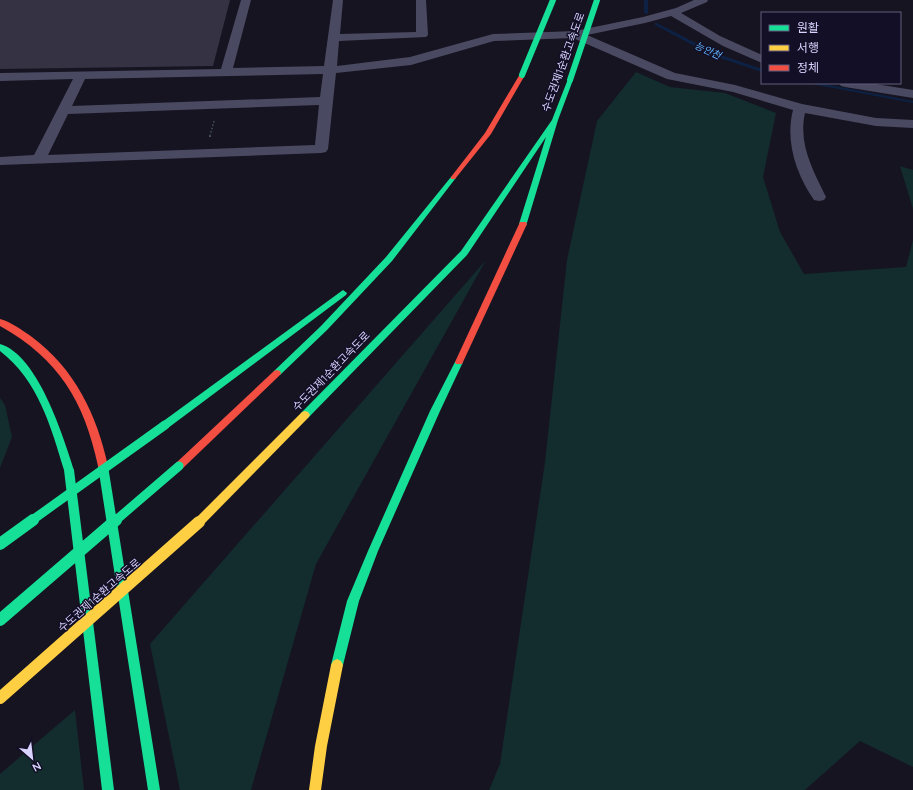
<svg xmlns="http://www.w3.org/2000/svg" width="913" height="790" font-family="Quicksand,'Noto Sans KR',sans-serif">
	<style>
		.green { fill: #132c2d }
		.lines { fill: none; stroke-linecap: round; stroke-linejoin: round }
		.stream { fill: #0d2144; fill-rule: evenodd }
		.building { fill: #343243 }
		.path-far1 { stroke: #44505f; stroke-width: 1.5; stroke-dasharray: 1.5 2; stroke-linecap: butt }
		.path { stroke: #44505f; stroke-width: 2; stroke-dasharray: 1.5 2.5; stroke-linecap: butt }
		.street { fill: #4a4962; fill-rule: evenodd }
		.fast { fill: #16e098; fill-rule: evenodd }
		.slow { fill: #ffcf43; fill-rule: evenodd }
		.jam { fill: #f24e42; fill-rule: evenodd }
		.fast-bridge-far2 { stroke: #16e098; stroke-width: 6 }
		.fast-bridge-far1 { stroke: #16e098; stroke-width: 9 }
		.fast-bridge { stroke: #16e098; stroke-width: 12 }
		.slow-bridge { stroke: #ffcf43; stroke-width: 12 }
		.labels { text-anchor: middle; stroke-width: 3; stroke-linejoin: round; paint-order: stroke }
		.far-water-label { font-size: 10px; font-style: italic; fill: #62b6ff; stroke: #130f26 }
		.street-label { font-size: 11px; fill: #d9d4ff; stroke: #130f26 }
	</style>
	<rect width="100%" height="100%" fill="#161421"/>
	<g class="green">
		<path d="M636,72L670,87L725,93L776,113L763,177L780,232L804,274L906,267L913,240V767L860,741L805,790H489L500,764L545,462L567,260L597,121Z"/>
		<path d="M900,166L913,170V209Z"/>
		<path d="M486,260L316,564L251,790H180L150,644Z"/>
		<path d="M0,398L5,405L12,437L0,468Z"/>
		<path d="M75,710L84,790H0V774Z"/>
	</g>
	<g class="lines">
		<g class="stream">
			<path d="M644,0H648V13L646,14L644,13Z"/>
			<path d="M655,23H657L715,53L762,69V72L711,55L655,25Z"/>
			<path d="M810,83H819L913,101V103L812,84Z"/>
		</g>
	</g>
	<path class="building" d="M0,0H230L213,66L0,69Z"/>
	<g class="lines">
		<path class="path-far1" d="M210,136L214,121"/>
		<path class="path" d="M210,137V135"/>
		<g class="street">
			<path d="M241,0H251L233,68L324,66L333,0H343L340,34L416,32V0H426L428,35L426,37L339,41L337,66L410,57L493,34L575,31L643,17L676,8L694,0H708L707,2L681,13L720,36L762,55V63L723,46L671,16L645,23L587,35L675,73L735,85L802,104L876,118L913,120V128L876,126L805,113C798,144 813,170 826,197L824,200L819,201L814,200C796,174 785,141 793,110L733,92L667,79L573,38L494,41L411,65L336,73L328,149L326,152L321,153L0,165V157L34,155L73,79L0,81V73L221,69ZM323,74L320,97L72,106L85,79ZM319,105L315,145L48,155L68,114Z"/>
			<path d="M839,83H869L913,90V98L845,87L841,86Z"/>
		</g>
		<g class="fast">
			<path d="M568,79L573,80L558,120L526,226H520L519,224L546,137L467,255L308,418H302L300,415L302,412L461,251L552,120Z"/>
			<path d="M453,176L456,178L455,179L392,261L327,330L280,375H274L273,373L274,371L321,326L386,257L451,177Z"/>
			<path d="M343,290L347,293L346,295L168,428H162L160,425L162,422Z"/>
			<path d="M0,344C38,355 63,436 74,470L114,790H102L64,470C51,427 38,380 0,351Z"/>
			<path d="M459,359L463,362L440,411L378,551L359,601L343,665L341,669L337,671L333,669L331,665L347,601L368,551L430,411L455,362Z"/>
			<path d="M103,462L106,463L108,466L160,790H148L98,466L100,463Z"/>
		</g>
		<g class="slow">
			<path d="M305,411L308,412L310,415L308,418L203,525L199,526L195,525L194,522L195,519L302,412Z"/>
			<path d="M337,659L341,661L343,665L327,746L321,790H309L315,746L331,665L333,661Z"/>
		</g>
		<g class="jam">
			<path d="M520,74L525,75L491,134L455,179H451V177L485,133Z"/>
			<path d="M520,222H526L527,224L463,362L462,364H456L455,362Z"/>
			<path d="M0,319C11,322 22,330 32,337C75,369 97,415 108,466L106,469L103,470L100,469L98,466C84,401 59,359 0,326Z"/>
			<path d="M277,370L280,371L281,373L280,375L182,469L179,470L176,469L174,466L176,463L274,371Z"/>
		</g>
		<g class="fast-bridge-far2">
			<path d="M522,75L553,0"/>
			<path d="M570,80L597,0"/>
		</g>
		<g class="fast-bridge-far1">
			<path d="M31,521L165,425"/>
			<path d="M115,521L179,466"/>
		</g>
		<g class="fast-bridge">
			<path d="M0,544L33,520"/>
			<path d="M0,620L116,520"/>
		</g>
		<path class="slow-bridge" d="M0,698L199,522"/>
	</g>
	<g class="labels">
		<g class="far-water-label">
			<text transform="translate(708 50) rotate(25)" y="4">능안천</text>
		</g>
		<g class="street-label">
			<text transform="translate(563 62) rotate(-70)" y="4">수도권제1순환고속도로</text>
			<text transform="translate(331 371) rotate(-46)" y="4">수도권제1순환고속도로</text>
			<text transform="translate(99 595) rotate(-41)" y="4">수도권제1순환고속도로</text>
		</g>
	</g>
	<rect x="761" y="12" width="140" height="72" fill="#130f26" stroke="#625e7d"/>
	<rect x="769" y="25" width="20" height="6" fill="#16e098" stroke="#625e7d"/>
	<text x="797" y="32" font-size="12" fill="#d9d4ff">원활</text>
	<rect x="769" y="45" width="20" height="6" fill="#ffcf43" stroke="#625e7d"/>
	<text x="797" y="52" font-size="12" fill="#d9d4ff">서행</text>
	<rect x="769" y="65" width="20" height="6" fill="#f24e42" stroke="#625e7d"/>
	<text x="797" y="72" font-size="12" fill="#d9d4ff">정체</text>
	<g transform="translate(32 758) rotate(152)" stroke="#130f26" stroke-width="3" paint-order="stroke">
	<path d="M0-3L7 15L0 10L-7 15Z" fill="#d9d4ff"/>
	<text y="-6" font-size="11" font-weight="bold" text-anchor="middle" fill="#d9d4ff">N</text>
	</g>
</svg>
